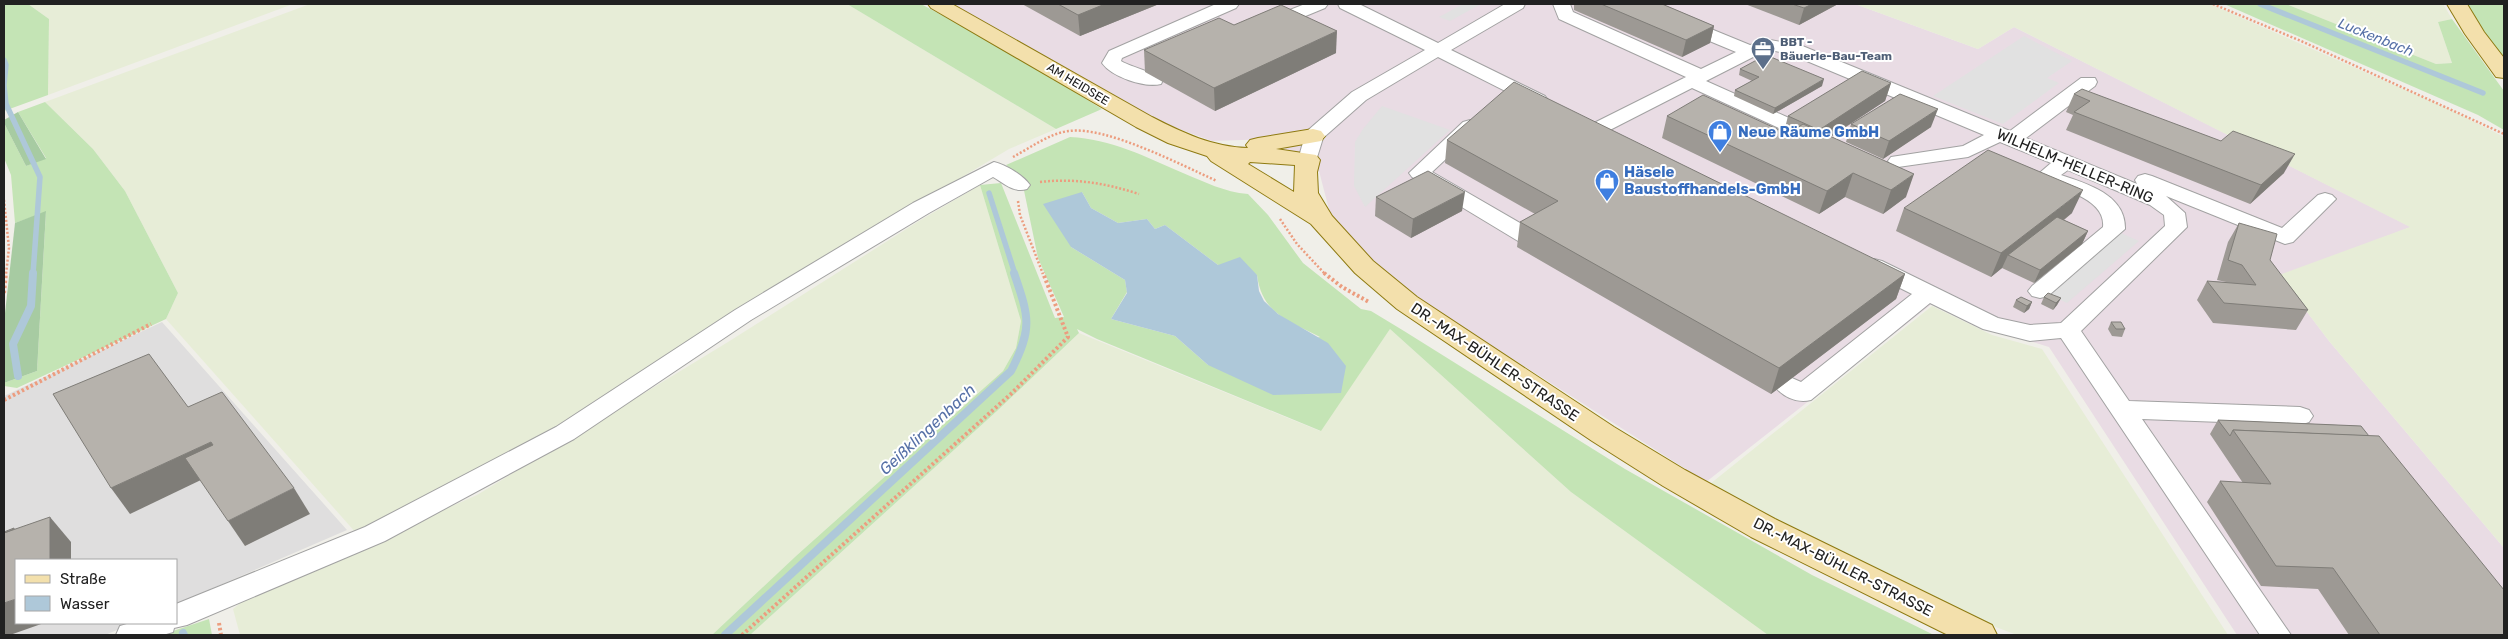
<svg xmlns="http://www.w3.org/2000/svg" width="2508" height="639" font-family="Rubik,sans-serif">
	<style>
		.residential { fill: #dfdede }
		.industrial { fill: #e9dce4 }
		.farmland { fill: #e7edd7 }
		.grass { fill: #c4e4b5; fill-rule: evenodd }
		.forest { fill: #a7cba2 }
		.parking { fill: #e1e1e1 }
		.water { fill: #aec8d9 }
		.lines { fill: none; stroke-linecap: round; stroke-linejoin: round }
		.stream-far1 { stroke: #aec8d9; stroke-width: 5.5 }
		.stream { stroke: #aec8d9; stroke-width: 8 }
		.minor-casing { stroke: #a2a2a2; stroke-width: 2 }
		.major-casing { stroke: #8e7a11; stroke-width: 2 }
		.path-far1 { stroke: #ec9d7f; stroke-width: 2.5; stroke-dasharray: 2 2; stroke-linecap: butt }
		.path { stroke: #ec9d7f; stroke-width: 4; stroke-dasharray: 2.5 2.5; stroke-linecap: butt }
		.minor { fill: #fff; fill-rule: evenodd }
		.major { fill: #f3e0ac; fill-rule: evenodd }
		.wall { fill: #9d9994 }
		.shaded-wall { fill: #7f7d78 }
		.building { fill: #b6b2ac; stroke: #7f7d78 }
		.labels { text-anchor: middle; stroke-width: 4; stroke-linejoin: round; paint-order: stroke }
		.far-service-label { font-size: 12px; font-weight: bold; fill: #4e5e75; stroke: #fff; text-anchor: start }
		.far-street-label { font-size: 12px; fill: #212121; stroke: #fff }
		.far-water-label { font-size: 14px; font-style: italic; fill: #5771a7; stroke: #fff }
		.shop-label { font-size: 15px; font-weight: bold; fill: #366cbe; stroke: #fff; text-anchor: start }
		.street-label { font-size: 15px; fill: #212121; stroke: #fff }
		.water-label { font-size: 16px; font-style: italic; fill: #5771a7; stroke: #fff }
	</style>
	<rect width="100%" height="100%" fill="#f0efe9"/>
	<path class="residential" d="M162,322L347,530L176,604V560H16V623H134L105,635H4V396Z"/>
	<path class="industrial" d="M952,4H1855L1978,49L2014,27L2411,227L2280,276L2329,341L2504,548V635H2237L2049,347L1993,330L1933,303L1706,482L1436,310L1376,265L1331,217L1319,171L1306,168L1275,139L1212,141L1165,124Z"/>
	<g class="farmland">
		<path d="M28,4H293L48,95L49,19Z"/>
		<path d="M310,4H847L1056,129L1009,149L793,278L555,431L357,534L166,319L178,293L125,191L93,149L45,102Z"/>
		<path d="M1855,4H2210L2449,109L2504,137V548L2329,341L2279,275L2410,227L2014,27L1978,49Z"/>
		<path d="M2286,4H2443L2452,19L2438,22L2452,63L2436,64Z"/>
		<path d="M980,185L1021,321L1016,348L1003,371L796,556L712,635H240L233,609L249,596L477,495L728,342L919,221Z"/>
		<path d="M1932,306L1992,335L2042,349L2228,635H2017L1921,599L1710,484Z"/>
		<path d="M1390,329L1571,492L1768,635H750L997,411L1079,333L1320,431Z"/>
	</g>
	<g class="grass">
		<path d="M4,4H28L49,19L48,95L4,111Z"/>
		<path d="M847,4H921L1009,51L1102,109L1056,129Z"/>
		<path d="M2224,4H2286L2436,64L2452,63L2438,22L2452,19L2504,91V130L2478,115Z"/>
		<path d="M2465,4H2504V60L2474,20Z"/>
		<path d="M45,102L93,149L125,191L178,293L166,319L17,388L4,386V383L37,371L46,212L15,223L11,175L4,158V123L26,166L46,158L18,112Z"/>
		<path d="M1070,137C1111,139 1146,157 1183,173C1205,182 1224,192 1248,194L1268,215L1303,263L1361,309L1371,311L1404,331L1625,469L1812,575L1934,635H1768L1571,492L1390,329L1321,431L1097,339L1077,329L1079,333L997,411L750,635H712L796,556L1003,371L1016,348L1021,321L980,185L1001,183L1055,318L1064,317L1038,258L1021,176L1006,165ZM1082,192L1091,208L1118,223L1147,219L1155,229L1165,225L1218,265L1257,275C1262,314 1289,321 1320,337L1208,365L1175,336L1111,319L1127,292L1125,280L1071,247Z"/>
		<path d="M209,619L212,635H161Z"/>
	</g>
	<g class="forest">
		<path d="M18,112L46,159L26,166L4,123V120Z"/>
		<path d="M46,211L37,371L4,383V322L15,223Z"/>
	</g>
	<g class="parking">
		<path d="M1463,4H1481L1450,21L1439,17Z"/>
		<path d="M2024,36L2072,61L2047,78L2059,83L2003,124L1933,96Z"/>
		<path d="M1382,106L1450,130L1365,207L1354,186L1355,142L1363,129Z"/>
		<path d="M2121,233L2139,241L2067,303L2048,294Z"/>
	</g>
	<path class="water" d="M1082,192L1091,208L1118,223L1147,219L1155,229L1165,225L1218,265L1240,257L1257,275L1259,291L1264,301L1278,314L1328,343L1346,366L1341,393L1273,395L1208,365L1175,336L1111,319L1127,293L1125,280L1071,247L1043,204Z"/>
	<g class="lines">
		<g class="stream-far1">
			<path d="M2260,4L2483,93"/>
			<path d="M4,60L6,65L4,84"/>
			<path d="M4,86L6,104L40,177L33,274"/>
			<path d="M989,193L1015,274"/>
		</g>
		<g class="stream">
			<path d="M18,376L13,344L31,306L33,273"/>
			<path d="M183,633L184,635"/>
			<path d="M725,635L1011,371C1033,328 1029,317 1014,273"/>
		</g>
		<defs>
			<g id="minor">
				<path d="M1216,4H1239L1236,8L1122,58L1121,61C1131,67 1159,74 1163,80L1161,84C1144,88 1112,77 1102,63L1109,51Z"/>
				<path d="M1305,4H1328L1325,8L1274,29H1262L1259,25L1262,21Z"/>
				<path d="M1338,4H1359L1438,43L1505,4H1525L1523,8L1451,50L1545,96L1548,100L1545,104H1531L1438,57L1366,100L1323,138L1315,164L1308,166L1301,164L1298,160L1306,132L1352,92L1425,50L1340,8Z"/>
				<path d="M1553,4H1570L1573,12L1701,69L1736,52L1630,8L1628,4H1650L1750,45L1770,40L1800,45L2010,131L2081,78H2095L2097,82L2095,86L2026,138L2137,184L2135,180L2138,176L2145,174L2152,176L2282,228L2318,195L2325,193L2332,195L2336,199L2293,242L2285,244L2166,196L2185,213L2187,227L2081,331L2129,401L2300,407L2309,410L2313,416L2309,422L2300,425L2142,419L2291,635H2260L2061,338L2030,341L1983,329L1930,303L1811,400C1796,404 1781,396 1772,383L1776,377L1785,375L1801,382L1912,294L1866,271L1863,266L1866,261L1874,259L1882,261L1998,318L2030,325L2061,323L2165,226L2164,215L2150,205L2068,170L2061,175C2088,184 2126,195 2125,229L2048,296L2040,298L2032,296L2028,291L2032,286L2103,227C2106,198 2060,189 2039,180L2036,176L2051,163L2000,142L1968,157L1898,167L1891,165L1888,161L1891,157L1963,146L1984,135L1790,54L1770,50L1761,53L1706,81L1789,118L1806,108H1820L1823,112C1815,123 1796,133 1783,130L1692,88L1604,133H1590L1587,129L1590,125L1686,77L1559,19Z"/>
				<path d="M1470,120L1477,122L1480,126L1477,130L1432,172L1539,234L1542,239L1539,244L1531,246L1523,244L1412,177L1409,173L1463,122Z"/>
				<path d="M994,162C1006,165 1023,175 1030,185L1027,189C1014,193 1005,184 993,177L929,213L751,320L574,439L385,541L187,625L174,628L173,632L163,635H116L120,626L130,623H176V604L365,527L556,427L735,310L913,203Z"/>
			</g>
			<g id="major">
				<path d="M928,4H952L1152,117C1183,133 1213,147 1248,148L1246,145L1250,140L1258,138L1313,129L1321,131L1325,136L1321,141L1276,149L1316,155L1320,160L1317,172L1318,193L1332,216L1373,261L1417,297L1614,427L1685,470L1775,519L1992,625L1997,635H1948L1751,537L1663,486L1592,441L1397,309L1355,273L1311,224L1211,161L1207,156L1168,143L1136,127L931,8ZM1250,162L1295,165L1294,192L1248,164Z"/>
				<path d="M2447,4H2467L2484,32L2504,58V78L2496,77L2465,34Z"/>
			</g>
		</defs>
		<use href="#minor" class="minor-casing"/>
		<use href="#major" class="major-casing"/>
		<g class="path-far1">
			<path d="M2213,4L2301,41L2504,134"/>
			<path d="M1013,157C1030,148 1050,133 1069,131C1107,126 1181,165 1217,181"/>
			<path d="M1040,182C1075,178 1105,183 1139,194"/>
			<path d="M4,200L9,248L6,274"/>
			<path d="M1018,201L1020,215L1043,274"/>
			<path d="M1280,219L1297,244L1325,274"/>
		</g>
		<g class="path">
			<path d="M1324,273L1342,287L1369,302"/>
			<path d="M4,293L6,273"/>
			<path d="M4,400L151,324"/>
			<path d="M219,623L221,635"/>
			<path d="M742,635L1012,393L1068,337L1043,273"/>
		</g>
		<use href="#minor" class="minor"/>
		<use href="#major" class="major"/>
	</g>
	<g class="wall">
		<path d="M1022,4H1159L1080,36Z"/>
		<path d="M1574,4H1662L1714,26L1710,43L1682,57L1574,10Z"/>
		<path d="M1745,4H1838L1799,25Z"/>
		<path d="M1234,25L1336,53L1215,111L1145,72L1144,50Z"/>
		<path d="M1740,69L1822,86L1773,114L1734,96L1735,90L1752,81L1739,75Z"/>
		<path d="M1891,83L1885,101L1831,137L1906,197L1883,214L1845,197L1819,214L1662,138L1667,116L1784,132L1788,116Z"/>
		<path d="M2074,94L2284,173L2250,204L2066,130L2073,115L2066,112Z"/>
		<path d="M1851,124L1931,127L1883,159L1846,142Z"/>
		<path d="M1447,140L1905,274L1896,299L1771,394L1517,247L1520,222L1535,214L1445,163Z"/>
		<path d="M1376,197L1462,211L1411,238L1375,216Z"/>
		<path d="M1904,208L2072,213L2064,220L2088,231L2082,244L2034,283L2002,268L1991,277L1896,231Z"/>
		<path d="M2239,223L2270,260L2308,310L2296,330L2213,323L2197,300L2207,281L2226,282L2217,280L2228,242Z"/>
		<path d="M2044,297L2061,298L2057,305L2053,310L2041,304Z"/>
		<path d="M2016,300L2032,302L2029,309L2024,313L2013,307Z"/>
		<path d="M2111,322L2125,329L2122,337L2112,336L2108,329Z"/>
		<path d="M2218,420L2361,426L2504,635H2349L2318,589L2261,586L2207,502L2220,481L2243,483L2210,434Z"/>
	</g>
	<g class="shaded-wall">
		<path d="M1105,4H1159L1080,36L1078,15Z"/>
		<path d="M1812,4H1838L1799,25L1804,8Z"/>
		<path d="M1714,26L1710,43L1682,57L1686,40Z"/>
		<path d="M1337,31L1336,53L1215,111L1214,88Z"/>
		<path d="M1824,79L1822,86L1773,114L1775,108Z"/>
		<path d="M1891,83L1885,101L1813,148L1819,130Z"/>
		<path d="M1938,109L1931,127L1883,159L1889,141Z"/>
		<path d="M2295,154L2284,173L2250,204L2261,185Z"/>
		<path d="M1853,173L1845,197L1819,214L1827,191Z"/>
		<path d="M1914,174L1906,197L1883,214L1891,190Z"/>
		<path d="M2083,190L2072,213L2015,258L2008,255L2002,268L1991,277L2001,253Z"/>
		<path d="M1465,192L1462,211L1411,238L1413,219Z"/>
		<path d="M2088,231L2082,244L2034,283L2040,270Z"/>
		<path d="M1905,274L1896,299L1771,394L1779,368Z"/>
		<path d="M2061,298L2057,305L2053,310L2056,303Z"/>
		<path d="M2032,302L2029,309L2024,313L2027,306Z"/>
		<path d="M211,442L228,467L130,514L111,488Z"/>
		<path d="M294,488L310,514L245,546L228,521Z"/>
		<path d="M50,517L71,542V560H50Z"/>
		<path d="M16,599V623H44L10,635H4V603Z"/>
	</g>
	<g class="building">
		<path d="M1058,4H1105L1078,15Z"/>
		<path d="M1601,4H1662L1714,26L1686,40Z"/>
		<path d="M1792,4H1812L1804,8Z"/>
		<path d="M1281,5L1337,31L1214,88L1144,50L1219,18L1234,25Z"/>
		<path d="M1766,55L1824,79L1775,108L1735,90L1759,77L1740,69Z"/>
		<path d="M1862,71L1891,83L1819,130L1788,116Z"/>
		<path d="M1514,82L1905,274L1779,368L1520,222L1558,201L1447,140Z"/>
		<path d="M2082,89L2221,141L2233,131L2295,154L2261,185L2074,112L2090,101L2074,94Z"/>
		<path d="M1900,94L1938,109L1889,141L1851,124Z"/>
		<path d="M1703,95L1788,134L1803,124L1914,174L1891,190L1853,173L1827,191L1667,116Z"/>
		<path d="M1988,150L2083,190L2001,253L1904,208Z"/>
		<path d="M1428,171L1465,192L1413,219L1376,197Z"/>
		<path d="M2057,217L2088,231L2040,270L2008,255Z"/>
		<path d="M2239,223L2277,234L2270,260L2308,310L2224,303L2207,281L2256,285L2242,265L2228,260Z"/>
		<path d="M2048,293L2061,298L2056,303L2044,297Z"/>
		<path d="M2021,297L2032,302L2027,306L2016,300Z"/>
		<path d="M2111,322H2121L2125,329H2116Z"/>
		<path d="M149,354L188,407L222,392L294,488L228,521L185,458L213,445L211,442L111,488L53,394Z"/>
		<path d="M2218,420L2361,426L2369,436L2233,430L2230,436Z"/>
		<path d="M2233,430L2379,436L2504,590V635H2380L2333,568L2276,566L2220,481L2271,484Z"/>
		<path d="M50,517V560H16V599L4,603V533Z"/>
		<path d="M14,528V529L4,533V532Z"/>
	</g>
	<defs>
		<symbol id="office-pin" viewBox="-11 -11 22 30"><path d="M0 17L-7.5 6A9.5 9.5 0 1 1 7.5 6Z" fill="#5c6f8a" stroke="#fff"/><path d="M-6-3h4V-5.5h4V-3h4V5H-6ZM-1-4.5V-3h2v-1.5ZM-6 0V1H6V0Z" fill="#fff"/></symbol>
		<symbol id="shop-pin" viewBox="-11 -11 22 30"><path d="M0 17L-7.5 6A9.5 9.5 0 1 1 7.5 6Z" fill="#3f7fe0" stroke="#fff"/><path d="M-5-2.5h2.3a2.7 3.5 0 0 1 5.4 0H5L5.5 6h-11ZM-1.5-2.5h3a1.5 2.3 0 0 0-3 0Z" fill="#fff"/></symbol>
	</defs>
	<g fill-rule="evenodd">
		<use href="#office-pin" x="1749" y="35" width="28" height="38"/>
		<use href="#shop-pin" x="1706" y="118" width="28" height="38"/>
		<use href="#shop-pin" x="1593" y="167" width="28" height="38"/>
	</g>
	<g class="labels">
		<g class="far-service-label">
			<text x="1780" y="46">BBT -<tspan x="1780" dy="14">Bäuerle-Bau-Team</tspan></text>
		</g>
		<g class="far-street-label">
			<text transform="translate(1078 84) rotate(31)" y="4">AM HEIDSEE</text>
		</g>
		<g class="far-water-label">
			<text transform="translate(2376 37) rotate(22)" y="5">Luckenbach</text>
		</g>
		<g class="shop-label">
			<text x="1738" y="137">Neue Räume GmbH</text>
			<text x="1624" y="177">Häsele<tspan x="1624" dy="17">Baustoffhandels-GmbH</tspan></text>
		</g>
		<g class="street-label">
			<text transform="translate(2075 166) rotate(23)" y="5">WILHELM-HELLER-RING</text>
			<text transform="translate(1495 362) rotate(34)" y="5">DR.-MAX-BÜHLER-STRASSE</text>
			<text transform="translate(1843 567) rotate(27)" y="5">DR.-MAX-BÜHLER-STRASSE</text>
		</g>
		<g class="water-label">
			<text transform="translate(927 429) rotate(-43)" y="6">Geißklingenbach</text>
		</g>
	</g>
	<rect width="2508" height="639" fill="none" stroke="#212121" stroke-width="10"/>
	<rect x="15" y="559" width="162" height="65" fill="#ffffff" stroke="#a6a6a6"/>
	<rect x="25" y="575" width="25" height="8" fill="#f3e0ac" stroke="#a6a6a6"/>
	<text x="60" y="584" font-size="15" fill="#212121">Straße</text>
	<rect x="25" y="596" width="25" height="15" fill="#aec8d9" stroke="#a6a6a6"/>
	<text x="60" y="609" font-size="15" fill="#212121">Wasser</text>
</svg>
